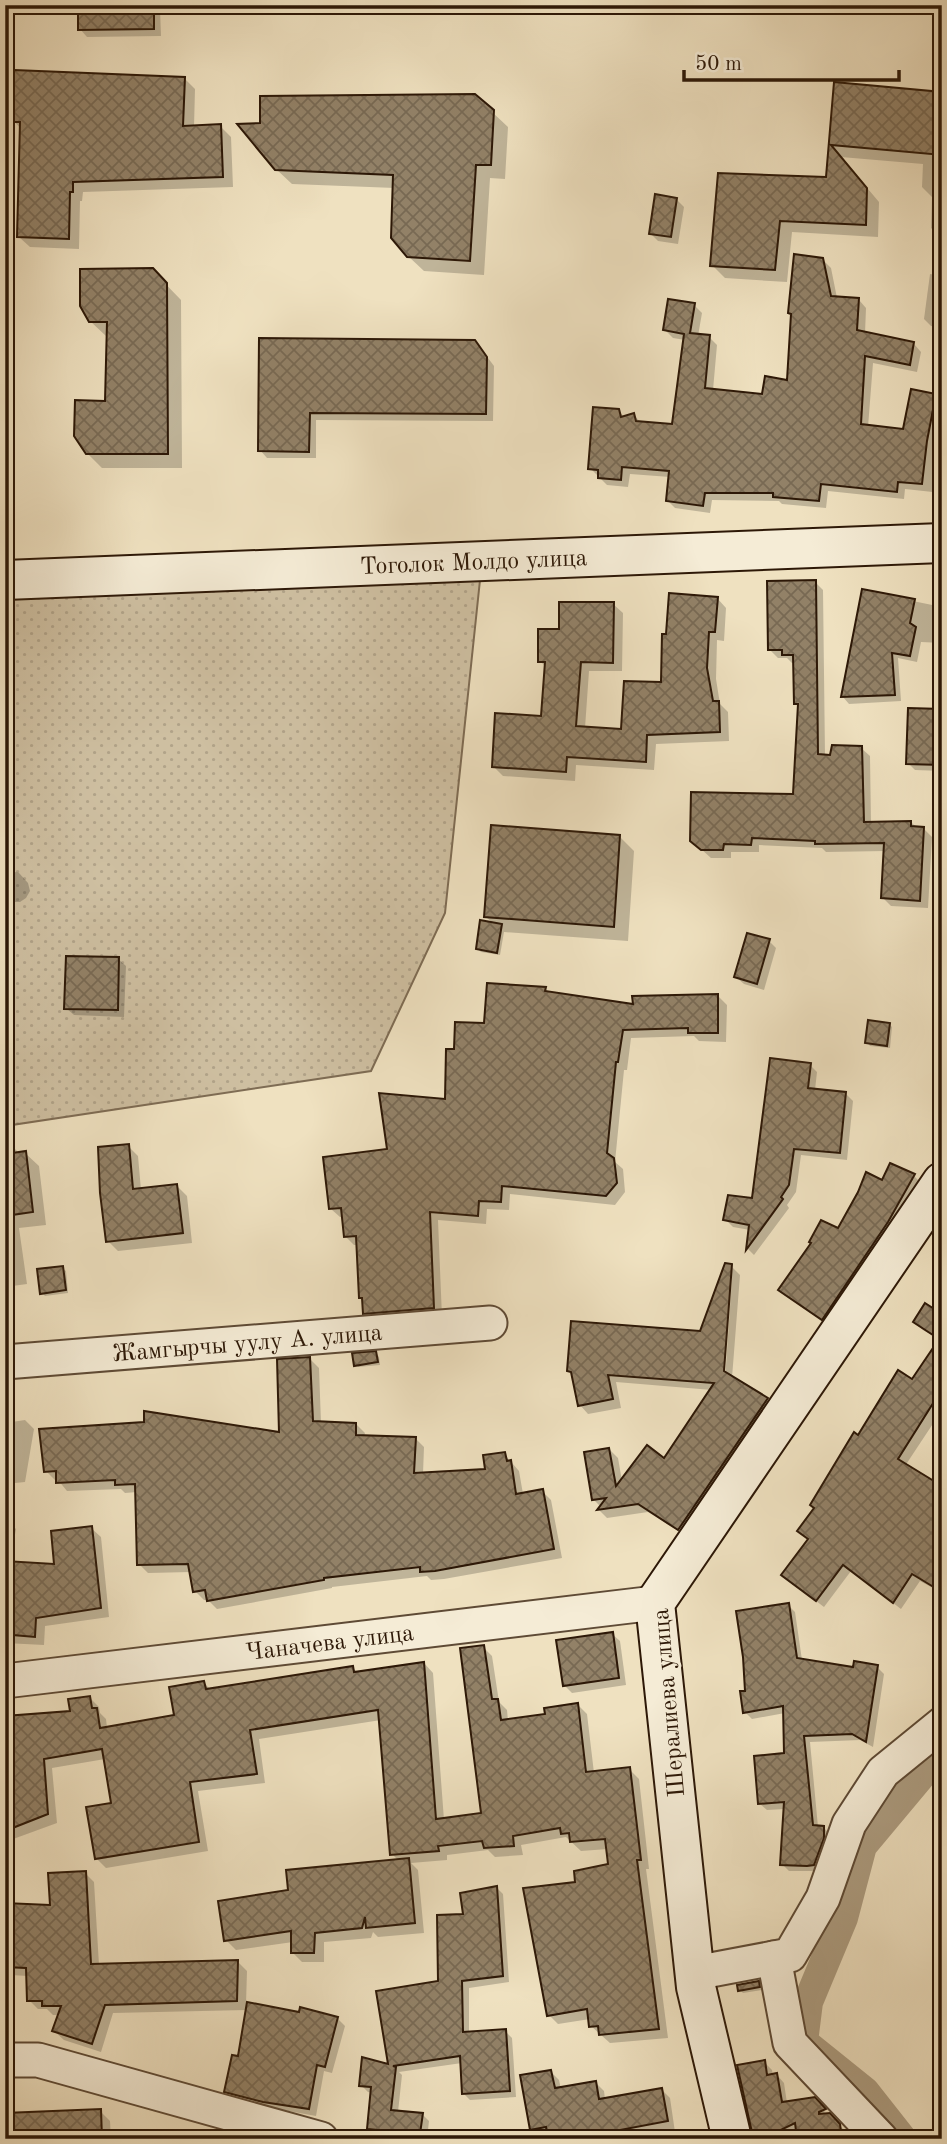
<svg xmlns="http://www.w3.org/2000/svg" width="947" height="2144" font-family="'Old Standard TT',serif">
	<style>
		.grass { fill: url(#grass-dots); stroke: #7e6c54; stroke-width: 2 }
		.shadow { fill: #0003; fill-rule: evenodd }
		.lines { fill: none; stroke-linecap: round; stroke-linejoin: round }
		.canal { stroke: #ad9d81; stroke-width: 30 }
		.building { fill: url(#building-cross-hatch); stroke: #2d1807; stroke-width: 2 }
		.street-casing { stroke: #5e4a35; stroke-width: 37 }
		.secondary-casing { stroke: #2d1807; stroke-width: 42 }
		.street { stroke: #f5ecd6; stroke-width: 33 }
		.secondary { stroke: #f5ecd6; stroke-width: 38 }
		.labels { text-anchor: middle; stroke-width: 6; stroke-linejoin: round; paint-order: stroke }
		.street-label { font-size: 24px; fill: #2d1807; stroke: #f5ecd6 }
	</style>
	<defs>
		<pattern id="grass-dots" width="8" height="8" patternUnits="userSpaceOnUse" patternTransform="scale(1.75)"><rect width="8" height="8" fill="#cebfa1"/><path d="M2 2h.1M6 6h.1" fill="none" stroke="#b1a389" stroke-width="1.8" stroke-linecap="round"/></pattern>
		<pattern id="building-cross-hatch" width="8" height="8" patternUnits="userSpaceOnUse" patternTransform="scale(1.75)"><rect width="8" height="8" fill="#928167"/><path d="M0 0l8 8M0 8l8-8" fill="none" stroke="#786953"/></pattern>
	</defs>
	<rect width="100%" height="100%" fill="#efe1c0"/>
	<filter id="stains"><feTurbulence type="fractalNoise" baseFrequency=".00286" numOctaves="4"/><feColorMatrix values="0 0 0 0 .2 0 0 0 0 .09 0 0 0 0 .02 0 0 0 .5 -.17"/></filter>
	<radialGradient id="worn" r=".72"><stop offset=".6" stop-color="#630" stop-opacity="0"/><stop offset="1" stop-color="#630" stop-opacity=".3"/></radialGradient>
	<path class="grass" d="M480,580L445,913L371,1071L5,1126V598Z"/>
	<g class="shadow">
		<path d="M79,5H157L160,9L161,36L87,37L80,29Z"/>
		<path d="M771,5H814L813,11Z"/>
		<path d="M184,78L195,89L194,127L220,126L231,137L233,187L83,192L82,201H80L79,249L30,247L19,237L21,129L14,121Z"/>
		<path d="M835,84L942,93V239L931,228L932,197L922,187L923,164L841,157L879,202L878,237L792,232L787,282L725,278L712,265L827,179Z"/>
		<path d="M492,112L508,127L505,179L490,178L484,275L424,271L408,256L395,188L292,184L276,169Z"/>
		<path d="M676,199L684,207L678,244L658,241L651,234Z"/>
		<path d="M822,259L831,268L837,298L859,300L866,308L865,334L914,344L921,352L917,372L873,363L868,427L904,431L913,391L942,397V493L905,489L904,499L828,491L826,508L782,504L779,501L712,500L710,513L675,508L667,500L670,477L630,474L628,487L607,485L590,468L618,410L625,418L634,415L641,423L674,425L685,340L673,338L665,330L694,305L702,313L698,336L709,337L717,345L713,390L764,396L788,382Z"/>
		<path d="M152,270L181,300L182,468H102L87,453L106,403L108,336H106L90,321Z"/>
		<path d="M930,274L942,276V328L931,326L924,319Z"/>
		<path d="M261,340L482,350L494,366L493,421L316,420V458H267L260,450Z"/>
		<path d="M815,582L823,590L825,756L861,748L870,756L871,824L911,822L917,828H923L932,837L928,908L891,906L883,898L886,851L826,852L822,848L759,845V852H731V858H711L701,849L795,796L799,706L796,703L795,663H792L787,658H778L769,649Z"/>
		<path d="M864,591L942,607V643L921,642L917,662L898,658L901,701L849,704L843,697Z"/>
		<path d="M717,598L726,608L724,641L717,640L716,679L720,704L728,712L729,741L656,744L654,770L576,765L575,781L503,776L494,767L542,718L547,668L540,661L560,631L613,604L623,613L622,671H589L585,728L623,731L662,684Z"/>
		<path d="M942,710V771L915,770L908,763Z"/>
		<path d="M620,837L634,851L628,941L504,932L500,955L481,952L477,948L494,924L486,917Z"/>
		<path d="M11,871L19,873L28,883L30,891L26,898L20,902H12L5,898V873Z"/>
		<path d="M769,941L776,948L764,990L744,984L736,977Z"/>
		<path d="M118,959L126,966L124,1017L74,1015L66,1008Z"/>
		<path d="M545,988L550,994L634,1006L718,996L727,1005L726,1042L699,1041L694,1036L631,1038L627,1070H624L615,1162L623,1169L625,1192L615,1205L510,1194L509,1210L487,1209L486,1224L438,1220L442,1317L373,1322L364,1313V1301L360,1298L358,1245H354L345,1236L344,1217H340L331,1209L389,1151L446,1101L456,1051L486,1024Z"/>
		<path d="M889,1024L892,1027L890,1048L870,1046L867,1042Z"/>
		<path d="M810,1065L817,1072L815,1090L845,1093L853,1101L847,1160L801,1155L796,1192L787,1205L789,1208L754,1255L748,1249L750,1230L733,1227L725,1219L754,1200Z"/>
		<path d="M11,1145L20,1154L25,1153L39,1166L46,1225L19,1228L27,1284L5,1287V1146Z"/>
		<path d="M128,1146L138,1156L141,1190L177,1186L187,1196L192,1243L118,1251L108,1241Z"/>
		<path d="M914,1176L921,1183L830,1326L788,1297L781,1290L883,1182Z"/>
		<path d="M731,1266L740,1275L732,1378L767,1400L775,1409L688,1537L648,1512L607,1518L599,1510L601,1507L594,1500L609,1449L618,1458L622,1481L665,1461L712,1390L616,1382L621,1408L588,1414L580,1405L574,1376L569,1371L701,1333ZM732,1277L725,1380L721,1379L728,1285Z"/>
		<path d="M62,1268L66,1271L68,1293L45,1296L42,1293Z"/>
		<path d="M942,1316V1410L905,1466L942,1488V1593L920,1581L901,1609L851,1571L824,1607L791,1582L810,1540L799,1531L816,1509L858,1437L913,1382L940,1340L923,1330L915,1322Z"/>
		<path d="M376,1353L379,1357L380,1365L358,1367L355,1363Z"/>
		<path d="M310,1359L319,1368L321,1423L356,1424L365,1433L364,1437L415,1438L424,1447L423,1474L487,1471L504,1454L519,1471L523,1494L542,1491L551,1500L562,1558L444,1579L431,1580L427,1576L332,1587V1588L217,1609L208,1600H204L195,1591L191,1572L148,1573L139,1564L137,1492L125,1493L121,1489L67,1491L58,1480H55L46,1471L281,1434Z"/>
		<path d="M25,1420L34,1429L25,1482L15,1483L13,1526L16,1529L10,1563L56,1566L91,1528L101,1537L109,1617L45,1626L44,1645L5,1643V1423Z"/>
		<path d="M788,1605L795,1612L802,1660L854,1669L877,1667L884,1674L873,1747L860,1740L810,1742L818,1827H823L830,1834L821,1871H789L782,1864L785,1809L767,1810L760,1804L786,1754L785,1713L752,1719L745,1712L747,1692Z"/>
		<path d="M942,1626V1655L932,1647L938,1639L935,1635Z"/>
		<path d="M612,1634L620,1641L626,1685L572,1693L564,1685Z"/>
		<path d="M483,1647L492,1656L499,1702L507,1710L508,1721L547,1716L578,1705L587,1714L594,1773L629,1769L639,1779L649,1869H646L668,2038L610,2043L591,2026L590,2019L558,2024L549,2015L577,1884L610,1865L608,1849L581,1851L566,1837L521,1845L523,1855L495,1857L488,1850L447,1855V1860L411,1863L418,1870L424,1933L378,1937L373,1932L371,1938L324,1942V1962H302L292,1952L293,1942L236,1950L226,1940L289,1891L399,1861L392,1854L381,1720L259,1739L265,1783L198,1791L208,1851L106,1868L97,1859L113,1804L105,1759L52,1768L57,1823L5,1842V1775L90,1698L99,1707L100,1713L106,1719L107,1728L176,1717L204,1683L211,1690L353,1668L358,1673L424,1663L433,1673L444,1820L483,1815Z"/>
		<path d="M85,1873L94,1882L99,1965L238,1962L247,1971L246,2004L337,2018L345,2026L332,2073L324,2071L316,2116L272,2108L234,2099L226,2091L239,2058L247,2010L113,2013L101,2052L64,2040L54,2031L60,2015H53L47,2009H38L29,2000L28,1976L10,1975L5,1970V1905L52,1907Z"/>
		<path d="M496,1887L503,1894L509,1982L469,1988V2033L505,2031L512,2038L516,2097L470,2100L463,2093L462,2063L399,2072L402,2075L398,2112L422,2114L429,2121L427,2139L376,2135L369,2128L372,2093L368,2092L361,2085L390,2067L439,1983L466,1916Z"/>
		<path d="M758,1982L762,1990L743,1993L740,1990Z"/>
		<path d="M764,2062L772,2070L773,2076L777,2075L784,2083L787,2103L824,2109L825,2115H829L847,2133V2139H757L739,2066Z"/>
		<path d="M551,2072L559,2080L561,2089L596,2083L604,2091L605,2099L662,2090L670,2098L676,2139H549V2135L540,2137L531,2129Z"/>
		<path d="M100,2111L110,2121L111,2139H5Z"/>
	</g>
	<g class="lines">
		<path class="canal" d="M902,2139L865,2092L803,2042L808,2002L843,1918L862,1846L923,1773L942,1756"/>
	</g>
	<g class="building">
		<path d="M78,5H154V29L78,30Z"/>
		<path d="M14,70L185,77L183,126L221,124L223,177L73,182V192H70L69,239L17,237L20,122H12Z"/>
		<path d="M834,82L942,92V155L831,145L867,188L866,225L780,221L775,270L710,266L718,173L826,177Z"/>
		<path d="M475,94L494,110L491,165H476L470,261L407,257L391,238L393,175L275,170L237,124L260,123V96Z"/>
		<path d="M655,194L677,198L671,237L649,234Z"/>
		<path d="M794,254L823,258L831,296L859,298L857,330L914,342L910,365L865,356L861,424L903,429L911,389L936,394L927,441L922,484L898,482L897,492L821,484L819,501L773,497V493H705L703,506L666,501L669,471L622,467L621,480L598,478V470L588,469L593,407L619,409L621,417L634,413L636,421L672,424L684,334L663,330L668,299L695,303L690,333L710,335L705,388L762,394L765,376L787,380L791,314L788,313Z"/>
		<path d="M153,268L167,283L168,454H86L74,436L75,400L105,401L107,322H89L80,306V269Z"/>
		<path d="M259,338L475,340L487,357L486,414L310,413L309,452L258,451Z"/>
		<path d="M816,580L818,754L830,755L832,745L862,746L864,822L911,821V826L924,827L920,901L881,898L884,843L815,844V841L752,838L751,845L724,844L723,850H701L690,841L691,792L793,794L798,704H794L793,655H782V650H768L767,581Z"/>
		<path d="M862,589L915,599L910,623L916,627L910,656L892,653L895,695L841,697Z"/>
		<path d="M669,593L718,597L715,632H709L707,668L713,701H719L720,732L647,735L646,762L567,757L566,772L492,767L495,713L541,716L545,662H538V629H559V602H614L613,663L581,662L576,726L621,729L624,681L661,682L662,634H666Z"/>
		<path d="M908,708L942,709V765L906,764Z"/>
		<path d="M491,825L620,835L614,927L484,917Z"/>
		<path d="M480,920L502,924L497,953L476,949Z"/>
		<path d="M747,933L770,939L757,984L734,977Z"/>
		<path d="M66,956L119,957L118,1010L64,1009Z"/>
		<path d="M487,983L546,987L545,991L633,1004L632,996L718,994V1033H688V1028L623,1030L618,1062H616L607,1153L614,1158L617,1183L606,1196L502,1186L501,1202L479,1201L478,1216L430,1212L434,1308L363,1314L362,1298H359L356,1236L344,1237L341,1208L329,1209L323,1157L387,1149L379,1093L445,1099L446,1049H454L455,1022L484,1023Z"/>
		<path d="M868,1020L890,1023L887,1046L865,1043Z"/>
		<path d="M770,1058L811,1063L808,1088L846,1092L840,1153L794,1149L789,1185L781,1197L783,1199L746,1250L749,1225L723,1220L728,1195L752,1198Z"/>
		<path d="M129,1144L133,1189L177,1184L183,1233L106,1242L100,1193L98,1147Z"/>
		<path d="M26,1151L33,1212L5,1216V1154Z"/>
		<path d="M890,1163L915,1174L888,1222L822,1320L778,1290L811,1243L809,1242L821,1220L838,1228L858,1192L866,1172L882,1180Z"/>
		<path d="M725,1263L732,1264L724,1371L768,1398L678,1530L638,1504L597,1510L606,1498L592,1500L584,1452L609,1448L616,1486L647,1445L664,1458L714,1383L608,1375L613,1399L578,1406L571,1372L567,1371L571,1321L700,1331Z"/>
		<path d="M63,1266L66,1290L40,1294L37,1269Z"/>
		<path d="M925,1303L942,1314V1389L898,1459L942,1486V1592L912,1574L893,1603L843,1565L816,1601L781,1575L808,1539L797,1531L814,1508L810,1505L854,1432L858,1435L898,1370L912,1379L939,1339L913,1322Z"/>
		<path d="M376,1351L378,1362L354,1366L352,1353Z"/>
		<path d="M310,1357L313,1421L356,1423V1435L416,1437L414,1473L485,1469L483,1455L505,1452L507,1461L511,1460L516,1494L543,1489L554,1549L435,1571L420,1572V1567L324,1578V1580L207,1601L205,1590L193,1592L188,1564L137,1565L135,1484L115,1485V1480L56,1483V1471L44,1472L39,1429L144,1422V1411L279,1432L277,1359Z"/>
		<path d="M92,1526L101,1608L36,1618L35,1637L13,1635L14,1621L5,1620V1561L54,1564L51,1531Z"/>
		<path d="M789,1603L797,1658L853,1667L854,1661L878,1665L866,1742L852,1734L804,1736L813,1825L824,1826V1838L814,1865L807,1866L780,1865L784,1802L758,1804L754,1756L784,1753L783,1706L743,1713L740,1691H745L743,1657L736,1611Z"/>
		<path d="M613,1632L619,1678L563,1686L556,1640Z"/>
		<path d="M484,1645L492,1699H498L501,1720L545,1714L544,1708L578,1703L586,1772L630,1767L641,1860H637L659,2029L599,2035L598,2026L589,2027L587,2009L547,2016L523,1888L575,1882L574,1871L608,1864L605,1839L570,1842L569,1833L561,1834L560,1828L513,1836L514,1846L484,1848L482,1841L438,1846L439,1851L390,1855L378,1710L250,1730L257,1774L190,1782L199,1842L95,1859L86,1807L111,1803L102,1749L44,1759L48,1814L10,1829L5,1769V1716L70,1711L68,1699L90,1696L92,1708H97L100,1728L174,1715L169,1687L204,1681L206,1689L353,1666L354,1672L424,1662L436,1819L481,1813L460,1648Z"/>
		<path d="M409,1858L415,1923L366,1928L365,1917L362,1928L315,1933L314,1953H291V1931L224,1941L218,1901L288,1890L286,1870Z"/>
		<path d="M86,1871L91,1964L238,1960L237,2001L105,2005L92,2044L52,2031L61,2006H42V2001H27L26,1968L5,1967V1903L50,1905L48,1873Z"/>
		<path d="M497,1886L503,1976L462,1981L463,2032L506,2029L510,2091L462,2094L460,2056L393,2066L396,2067L391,2110L423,2113L420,2134L367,2129L371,2087L359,2086L362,2057L388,2064L376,1991L438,1981L437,1915L463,1914L460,1893Z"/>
		<path d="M759,1981L760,1987L738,1991L737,1985Z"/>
		<path d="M247,2002L299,2012L300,2007L338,2017L325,2067L317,2065L309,2109L263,2102L224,2092L232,2055L238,2056Z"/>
		<path d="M765,2060L767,2075L777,2073L782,2102L815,2097L826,2109L819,2112V2114L830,2113L840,2124L842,2139H797L795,2123L762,2139L753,2137L737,2065Z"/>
		<path d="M551,2070L555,2088L596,2081L599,2099L662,2088L668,2121L604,2133L605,2139H548L546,2127L530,2130L520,2075Z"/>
		<path d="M101,2109L102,2139H5V2113Z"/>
	</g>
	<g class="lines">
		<defs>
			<g id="street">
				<path id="s1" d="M5,1362L490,1323"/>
				<path id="s2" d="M5,1681L655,1603"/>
				<path d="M774,1958L790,2043L881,2139"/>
				<path d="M695,1973L790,1955L823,1898L849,1824L883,1772L942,1724"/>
				<path d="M5,2060H38L321,2139"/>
			</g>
			<g id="secondary">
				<path id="s3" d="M5,580L942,543"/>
				<path d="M732,2139L696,1987L655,1603L942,1182"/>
			</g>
		</defs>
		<use href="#street" class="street-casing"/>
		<use href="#secondary" class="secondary-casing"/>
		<use href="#street" class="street"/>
		<use href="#secondary" class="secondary"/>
	</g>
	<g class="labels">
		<g class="street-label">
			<text dy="8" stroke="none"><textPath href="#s3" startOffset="469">Тоголок Молдо улица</textPath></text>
			<text dy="8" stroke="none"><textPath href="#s1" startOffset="243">Жамгырчы уулу А. улица</textPath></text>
			<text dy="8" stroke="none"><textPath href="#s2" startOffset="327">Чаначева улица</textPath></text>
			<text transform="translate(668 1703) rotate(-95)" y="8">Шералиева улица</text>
		</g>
	</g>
	<rect width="947" height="2144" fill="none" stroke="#efe1c0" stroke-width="28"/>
	<rect x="7" y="7" width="933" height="2130" fill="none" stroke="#2d1807" stroke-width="3.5"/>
	<rect x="14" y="14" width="919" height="2116" fill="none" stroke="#2d1807" stroke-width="2"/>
	<path d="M684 70v10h215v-10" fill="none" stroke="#2d1807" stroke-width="3.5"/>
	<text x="695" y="70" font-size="21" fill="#2d1807" stroke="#f5ecd6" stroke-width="5" paint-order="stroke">50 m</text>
	<rect width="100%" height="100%" filter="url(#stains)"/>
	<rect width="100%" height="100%" fill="url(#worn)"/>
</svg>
